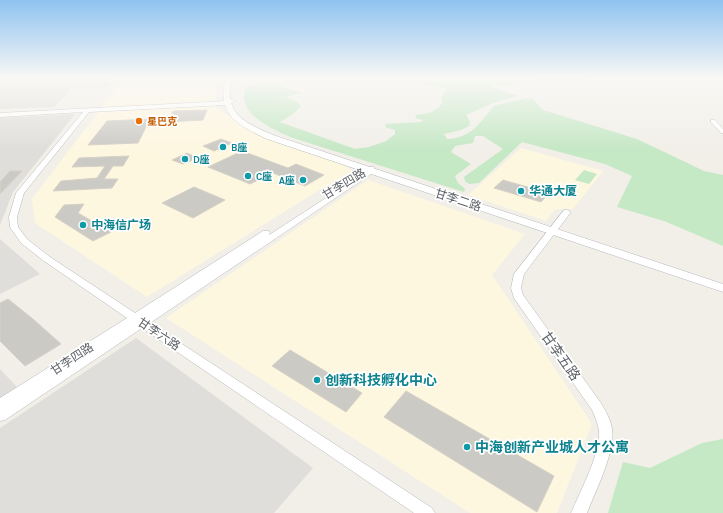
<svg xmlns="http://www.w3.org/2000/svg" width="723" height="513" font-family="Karla,'Noto Sans SC',sans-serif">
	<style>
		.commercial { fill: #fef7e0 }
		.industrial { fill: #e0deda }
		.green { fill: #c5e8c5 }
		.building { fill: #cccac5; stroke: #d6d1c6 }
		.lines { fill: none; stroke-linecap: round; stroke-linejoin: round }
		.minor-casing { stroke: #b5b8bc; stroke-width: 1 }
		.tertiary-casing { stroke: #b5b8bc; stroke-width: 1 }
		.secondary-casing { stroke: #b6babf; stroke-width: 1 }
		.minor { fill: #fff; fill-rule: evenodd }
		.tertiary { fill: #fff; fill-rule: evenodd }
		.secondary { fill: #fff; fill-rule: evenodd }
		.food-dot { fill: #e8710a; stroke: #fff; stroke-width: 1.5 }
		.culture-dot { fill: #0f9aa8; stroke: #fff; stroke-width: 1.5 }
		.labels { text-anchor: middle; stroke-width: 3.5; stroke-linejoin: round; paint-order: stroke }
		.far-food-label { font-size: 10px; font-weight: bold; fill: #c56008; stroke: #fff; text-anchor: start }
		.far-culture-label { font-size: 10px; font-weight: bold; fill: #0d838f; stroke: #fff; text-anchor: start }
		.street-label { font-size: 12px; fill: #5f6368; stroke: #fff }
		.culture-label { font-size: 12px; font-weight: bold; fill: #0d838f; stroke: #fff; text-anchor: start }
		.near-street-label { font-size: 14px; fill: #5f6368; stroke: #fff }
		.near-culture-label { font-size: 14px; font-weight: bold; fill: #0d838f; stroke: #fff; text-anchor: start }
	</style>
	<rect width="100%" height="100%" fill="#f1efe8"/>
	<g class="commercial">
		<path d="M124,78H217L214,106L241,124L346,165L353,172L311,195L147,297L35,223L32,199Z"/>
		<path d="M521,148L603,171L573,209H555L546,221L468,195Z"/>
		<path d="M368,180L525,234L492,275L592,424L557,513H470L166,318Z"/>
	</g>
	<g class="industrial">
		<path d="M0,78H115L109,87L72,88L54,107L0,109Z"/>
		<path d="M537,78H601L544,83Z"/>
		<path d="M75,114L13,192L0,225V118Z"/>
		<path d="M0,239L40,274L0,294Z"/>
		<path d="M136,338L313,468L274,513H0V428Z"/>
		<path d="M0,369L17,387L0,398Z"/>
	</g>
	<g class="green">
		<path d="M433,78H508L513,83L512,85L503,87L494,85L491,87L518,96L493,103L466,115L470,122L469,126L461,130L444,134L447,139C472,138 479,123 494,106L526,98L533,99L543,110L637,139L704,171L723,175V246L664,221L617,207L632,176L605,164L522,142L479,183L469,184L465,181L464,177L503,149L483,136H475L473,143L455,146L451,152L471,164L455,176L458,183L465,189L464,192L293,138C274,130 234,113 246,87L267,81L300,93L286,97L297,102L301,106L294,113L280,122L355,149L369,147L386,141L395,134V130L385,127L386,124L420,122L424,120L417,119L415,115L430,113L439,107L442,103L441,97L447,89L424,84L417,79Z"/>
		<path d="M584,170L597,174L589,184L575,180Z"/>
		<path d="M723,439V513H608L623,462L650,468L702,443Z"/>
	</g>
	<g class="building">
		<path d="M207,110L203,120L168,122L173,111Z"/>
		<path d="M150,119L138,143L88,145L107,121Z"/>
		<path d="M221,139L232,143L214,151L203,146Z"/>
		<path d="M242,151L288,168L296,164L324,175L305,186L273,173L250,184L208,167Z"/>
		<path d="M187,153L198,158L183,164L172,160Z"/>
		<path d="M129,156L123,166H113L104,179H118L112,188L53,191L61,181L97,178L105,166L72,167L79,158Z"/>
		<path d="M10,171H22L0,194V182Z"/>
		<path d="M503,180L549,193L541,202L494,188Z"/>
		<path d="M194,187L225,200L193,218L162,203Z"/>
		<path d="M84,204L78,213L111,232L93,241L55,217L64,205Z"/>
		<path d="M8,299L33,319L61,344L25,366L0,341V303Z"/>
		<path d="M290,350L362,393L346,412L272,366Z"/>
		<path d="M406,391L554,476L537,512L384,417Z"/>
	</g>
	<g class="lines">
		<defs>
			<path id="minor" d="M711,120H715L723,129V133H721L711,122Z"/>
			<g id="tertiary">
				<path d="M232,99L234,100V102L227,105L89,112L24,193L17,217L18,227L27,239L50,257L135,313L263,231H269L270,233L269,235L369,170L370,167H374V172L150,323L432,508L435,513H414L142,328L5,420L0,421V398L127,318L44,261L21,243L10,227L9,217L16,193L83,112L0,117V113L226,101Z"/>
				<path d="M564,210H567L571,212L524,274L521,288L523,295L601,403C606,412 611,420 612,429C616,451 595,492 587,513H571C580,492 601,452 599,431C598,423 595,417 592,410L514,298L511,288L514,274Z"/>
			</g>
			<path id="secondary" d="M226,78H232C223,114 244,122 273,135L723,284V292L267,139C238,125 216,115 226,78Z"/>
		</defs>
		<use href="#minor" class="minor-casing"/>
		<use href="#tertiary" class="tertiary-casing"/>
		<use href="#secondary" class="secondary-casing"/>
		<use href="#minor" class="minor"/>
		<use href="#tertiary" class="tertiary"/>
		<use href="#secondary" class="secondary"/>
	</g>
	<linearGradient id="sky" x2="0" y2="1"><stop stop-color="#8fc3f1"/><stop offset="0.52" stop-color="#f9f8f5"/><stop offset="1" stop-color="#f9f8f5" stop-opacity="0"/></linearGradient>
	<rect width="723" height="150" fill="url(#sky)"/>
	<circle class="food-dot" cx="139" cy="121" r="4"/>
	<g class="culture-dot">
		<circle cx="223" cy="147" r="4"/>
		<circle cx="185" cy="159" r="4"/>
		<circle cx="248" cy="176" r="4"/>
		<circle cx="303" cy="180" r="4"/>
		<circle cx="521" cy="191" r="4"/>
		<circle cx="83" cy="225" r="4"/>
		<circle cx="317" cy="380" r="4"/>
		<circle cx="467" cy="447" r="4"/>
	</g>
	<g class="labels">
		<g class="far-food-label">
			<text x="147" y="125">星巴克</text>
		</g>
		<g class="far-culture-label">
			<text x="231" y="151">B座</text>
			<text x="193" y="163">D座</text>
			<text x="256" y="180">C座</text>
			<text x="295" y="184" text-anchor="end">A座</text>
		</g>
		<g class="street-label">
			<text transform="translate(344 184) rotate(-31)" y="4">甘李四路</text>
			<text transform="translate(458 200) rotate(18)" y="4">甘李二路</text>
			<text transform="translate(159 334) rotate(34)" y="4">甘李六路</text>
			<text transform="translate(72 359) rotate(-33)" y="4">甘李四路</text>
		</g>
		<g class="culture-label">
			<text x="529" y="195">华通大厦</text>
			<text x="91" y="229">中海信广场</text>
		</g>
		<g class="near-street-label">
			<text transform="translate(561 356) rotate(55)" y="5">甘李五路</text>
		</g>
		<g class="near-culture-label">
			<text x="325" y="385">创新科技孵化中心</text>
			<text x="475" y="452">中海创新产业城人才公寓</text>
		</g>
	</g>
</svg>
